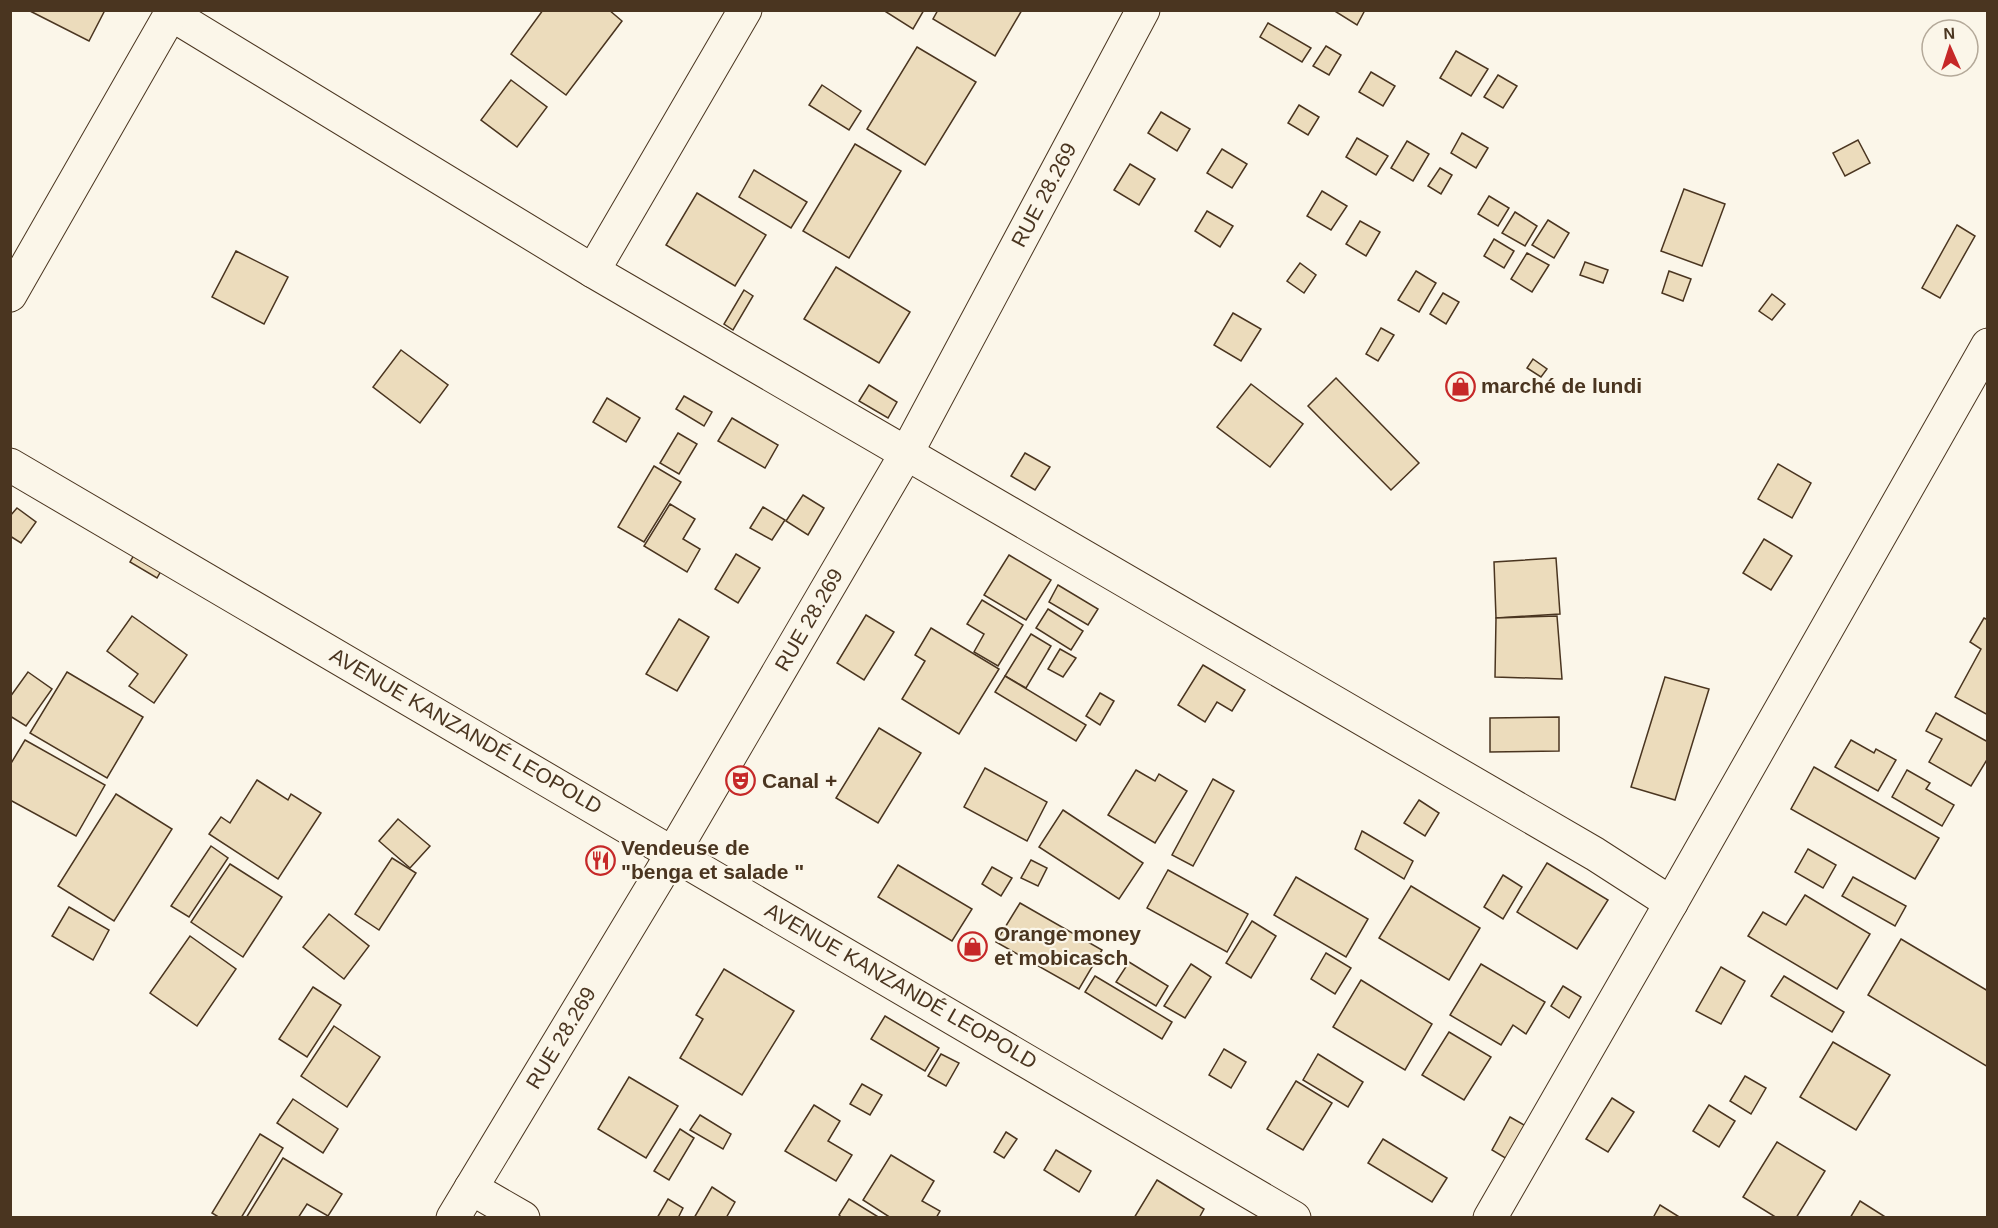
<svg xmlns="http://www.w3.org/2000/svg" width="1998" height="1228" font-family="Arial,sans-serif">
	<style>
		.building { fill: #ecdcbc; stroke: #4a3520; stroke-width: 1.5 }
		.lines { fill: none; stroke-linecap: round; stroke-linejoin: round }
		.minor-casing { stroke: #4a3520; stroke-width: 35 }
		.minor { stroke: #fbf6e9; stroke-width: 33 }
		.labels { text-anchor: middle; stroke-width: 4.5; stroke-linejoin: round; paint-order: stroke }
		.street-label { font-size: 21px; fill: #4a3520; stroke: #fbf6e9 }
		.poi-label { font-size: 21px; font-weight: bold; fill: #4a3520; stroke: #fbf6e9; text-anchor: start }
	</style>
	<rect width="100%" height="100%" fill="#fbf6e9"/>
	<g class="building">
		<path d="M28,10H105L89,41Z"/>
		<path d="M543,10H609L622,21L566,95L511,54Z"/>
		<path d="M883,10H924L913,29Z"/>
		<path d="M938,10H1022L995,56L933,19Z"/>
		<path d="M1333,10H1365L1357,25Z"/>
		<path d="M1268,23L1311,48L1302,62L1260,37Z"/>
		<path d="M1326,46L1341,55L1329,75L1313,66Z"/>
		<path d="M917,47L976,82L925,165L867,129Z"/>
		<path d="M1456,51L1488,69L1471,96L1440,78Z"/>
		<path d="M1371,72L1395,86L1383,106L1359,92Z"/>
		<path d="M1498,75L1517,86L1503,108L1484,97Z"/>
		<path d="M511,80L547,107L517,147L481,120Z"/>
		<path d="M822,85L861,111L849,130L809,105Z"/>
		<path d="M1299,105L1319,117L1308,135L1288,123Z"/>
		<path d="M1161,112L1190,129L1177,151L1148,133Z"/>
		<path d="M1462,133L1488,148L1476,168L1451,153Z"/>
		<path d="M1357,138L1388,156L1376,175L1346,157Z"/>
		<path d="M1858,140L1870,163L1845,176L1833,153Z"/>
		<path d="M1407,141L1429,154L1413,181L1391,168Z"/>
		<path d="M855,144L901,171L849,258L803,231Z"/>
		<path d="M1222,149L1247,164L1232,188L1207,173Z"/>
		<path d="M1130,164L1155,179L1139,205L1114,190Z"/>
		<path d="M1440,168L1452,175L1441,194L1428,186Z"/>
		<path d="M754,170L807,202L791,228L739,197Z"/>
		<path d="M1684,189L1725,204L1702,266L1661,251Z"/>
		<path d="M1322,191L1347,206L1331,230L1307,216Z"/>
		<path d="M697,193L766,235L735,286L666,245Z"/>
		<path d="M1489,196L1509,208L1498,226L1478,214Z"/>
		<path d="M1207,211L1233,226L1220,247L1195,231Z"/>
		<path d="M1515,212L1537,226L1525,246L1502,233Z"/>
		<path d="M1548,220L1569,233L1554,258L1532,245Z"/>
		<path d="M1360,221L1380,232L1366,256L1346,244Z"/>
		<path d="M1957,225L1975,236L1940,298L1922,288Z"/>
		<path d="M1494,239L1514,251L1504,268L1484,256Z"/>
		<path d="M236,251L288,277L264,324L212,297Z"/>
		<path d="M1527,253L1549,265L1532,292L1511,279Z"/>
		<path d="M1585,262L1608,270L1603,283L1580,275Z"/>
		<path d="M1300,263L1316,275L1304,293L1287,281Z"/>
		<path d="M836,267L910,312L879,363L804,319Z"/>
		<path d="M1416,271L1436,283L1419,312L1398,300Z"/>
		<path d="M1669,271L1691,279L1683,301L1662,293Z"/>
		<path d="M744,290L753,296L733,330L724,324Z"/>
		<path d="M1443,293L1459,302L1446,324L1430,314Z"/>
		<path d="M1772,294L1785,304L1772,320L1759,311Z"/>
		<path d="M1233,313L1261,329L1241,361L1214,345Z"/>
		<path d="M1381,328L1394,335L1378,361L1366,354Z"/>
		<path d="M401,350L448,385L420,423L373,387Z"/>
		<path d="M1533,359L1547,369L1541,377L1527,368Z"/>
		<path d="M1336,378L1419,463L1391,490L1308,406Z"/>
		<path d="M1251,384L1303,424L1270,467L1217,427Z"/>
		<path d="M869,385L897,402L888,418L859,401Z"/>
		<path d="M684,396L712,412L704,426L676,409Z"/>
		<path d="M607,398L640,418L626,442L593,422Z"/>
		<path d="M732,418L778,445L765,468L718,441Z"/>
		<path d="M678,433L697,444L679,474L660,463Z"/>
		<path d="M1025,453L1050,467L1035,490L1011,476Z"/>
		<path d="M1778,464L1811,483L1792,518L1758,499Z"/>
		<path d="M654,466L681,482L644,542L618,527Z"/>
		<path d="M803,495L824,508L808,535L786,521Z"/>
		<path d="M670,504L695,519L683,539L700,549L687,572L644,546Z"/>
		<path d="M763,507L785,520L772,540L750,528Z"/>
		<path d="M17,508L36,522L21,543L10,536V516Z"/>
		<path d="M1764,539L1792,556L1771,590L1743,573Z"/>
		<path d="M138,548L165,564L157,578L130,562Z"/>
		<path d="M736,554L760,568L738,603L715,589Z"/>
		<path d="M1009,555L1051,580L1026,620L984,595Z"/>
		<path d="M1556,558L1560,614L1496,618L1494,562Z"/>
		<path d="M1058,585L1098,609L1088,625L1049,602Z"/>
		<path d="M982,600L1023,625L998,666L974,652L984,634L967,624Z"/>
		<path d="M1048,609L1083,631L1071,650L1036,628Z"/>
		<path d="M866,615L894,632L864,680L837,663Z"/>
		<path d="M132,616L187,655L154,703L129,686L138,674L107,651Z"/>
		<path d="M1557,616L1562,679L1495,677L1496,618Z"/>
		<path d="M1984,618L1988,620V715L1955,697L1981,649L1970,642Z"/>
		<path d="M679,619L709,637L677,691L646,674Z"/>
		<path d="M931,628L999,669L959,734L902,699L925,661L915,655Z"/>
		<path d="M1031,634L1051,646L1026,688L1005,676Z"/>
		<path d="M1060,649L1076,658L1063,677L1048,669Z"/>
		<path d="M1203,665L1245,690L1232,711L1217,702L1205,722L1178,705Z"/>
		<path d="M28,672L52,689L26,726L10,716V697Z"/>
		<path d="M67,672L143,717L107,778L30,733Z"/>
		<path d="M1005,676L1086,725L1076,741L995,692Z"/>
		<path d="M1665,677L1709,689L1675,800L1631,787Z"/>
		<path d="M1100,693L1114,701L1100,725L1086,716Z"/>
		<path d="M1936,713L1988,742V758L1971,786L1929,762L1942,739L1926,731Z"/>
		<path d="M1559,717V751L1490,752V718Z"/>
		<path d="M879,728L921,753L878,823L836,798Z"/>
		<path d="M25,740L105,785L76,836L10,800V765Z"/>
		<path d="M1851,740L1874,753L1876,749L1896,760L1878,791L1835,767Z"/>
		<path d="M1814,767L1939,838L1915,879L1791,809Z"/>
		<path d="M985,768L1047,802L1027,841L964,807Z"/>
		<path d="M1136,770L1155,781L1159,774L1187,791L1155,843L1108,815Z"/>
		<path d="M1907,770L1930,783L1926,789L1954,805L1942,826L1892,797Z"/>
		<path d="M1213,779L1234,791L1193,866L1172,855Z"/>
		<path d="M257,780L288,800L291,794L321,813L278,879L209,834L221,817L230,823Z"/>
		<path d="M116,794L172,829L114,921L58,886Z"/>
		<path d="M1419,800L1439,813L1425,836L1404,823Z"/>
		<path d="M1063,810L1143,863L1119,899L1039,847Z"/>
		<path d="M398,819L430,846L410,868L379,841Z"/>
		<path d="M1362,831L1413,861L1404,879L1355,849Z"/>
		<path d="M211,846L228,858L189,917L171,906Z"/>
		<path d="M1808,849L1836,865L1823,888L1795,872Z"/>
		<path d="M392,858L416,873L379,930L355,914Z"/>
		<path d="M1031,860L1047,868L1038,886L1021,878Z"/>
		<path d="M1547,863L1608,900L1577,949L1517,912Z"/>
		<path d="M230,864L282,897L243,957L191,922Z"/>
		<path d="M898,865L972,909L952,941L878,897Z"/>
		<path d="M992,867L1012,878L1001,896L982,884Z"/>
		<path d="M1168,870L1248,914L1227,952L1147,908Z"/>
		<path d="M1503,875L1522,887L1503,919L1484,907Z"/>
		<path d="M1296,877L1368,919L1346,957L1274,915Z"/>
		<path d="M1853,877L1906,906L1895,926L1842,896Z"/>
		<path d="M1411,886L1480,928L1449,980L1379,938Z"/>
		<path d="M1805,895L1870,934L1837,989L1748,936L1763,912L1786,925Z"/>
		<path d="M1020,903L1102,950L1079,989L996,942Z"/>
		<path d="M69,907L109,930L93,960L52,936Z"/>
		<path d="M329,914L369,946L344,979L303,947Z"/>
		<path d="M1252,921L1276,936L1251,978L1226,963Z"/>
		<path d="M190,936L236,969L197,1026L150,993Z"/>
		<path d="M1901,939L1988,991V1067L1868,995Z"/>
		<path d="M1326,953L1351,968L1335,994L1311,979Z"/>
		<path d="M1129,962L1168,986L1156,1006L1116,982Z"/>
		<path d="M1191,964L1211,977L1185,1018L1164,1006Z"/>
		<path d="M1481,964L1545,1002L1526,1034L1513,1025L1501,1045L1450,1015Z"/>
		<path d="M1721,967L1745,981L1721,1024L1696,1011Z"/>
		<path d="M724,969L794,1011L742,1095L680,1058L703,1019L696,1015Z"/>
		<path d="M1095,976L1172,1022L1162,1039L1085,992Z"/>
		<path d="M1784,976L1844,1012L1832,1032L1771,996Z"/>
		<path d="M1361,980L1432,1024L1405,1070L1333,1027Z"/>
		<path d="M1563,986L1581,997L1569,1018L1551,1006Z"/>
		<path d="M313,987L341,1005L307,1057L279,1039Z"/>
		<path d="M885,1016L939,1048L925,1071L871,1039Z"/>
		<path d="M334,1026L380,1057L347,1107L301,1076Z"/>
		<path d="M1449,1032L1491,1057L1464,1100L1422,1075Z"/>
		<path d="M1833,1042L1890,1075L1856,1130L1800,1097Z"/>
		<path d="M1224,1049L1246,1062L1231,1088L1209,1075Z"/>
		<path d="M941,1054L959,1063L946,1086L928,1076Z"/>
		<path d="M1318,1054L1363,1082L1348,1107L1303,1080Z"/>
		<path d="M1745,1076L1766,1088L1751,1114L1730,1101Z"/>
		<path d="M629,1077L678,1106L646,1158L598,1129Z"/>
		<path d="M1296,1081L1332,1103L1303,1150L1267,1129Z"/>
		<path d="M862,1084L882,1095L870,1115L850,1104Z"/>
		<path d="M1612,1098L1634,1112L1608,1152L1586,1139Z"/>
		<path d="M293,1099L338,1129L323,1153L277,1123Z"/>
		<path d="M814,1105L840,1121L828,1141L852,1155L836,1181L785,1151Z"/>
		<path d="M1709,1105L1735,1121L1719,1147L1693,1131Z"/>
		<path d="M700,1115L731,1134L723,1149L690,1130Z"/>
		<path d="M1510,1117L1526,1126L1507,1159L1492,1150Z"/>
		<path d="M680,1129L694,1138L669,1180L654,1171Z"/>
		<path d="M1006,1132L1017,1139L1004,1158L994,1152Z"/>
		<path d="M260,1134L283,1148L241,1218H220L212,1213Z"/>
		<path d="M1383,1139L1447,1178L1432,1202L1368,1163Z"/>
		<path d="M1777,1142L1825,1171L1796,1218H1777L1743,1197Z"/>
		<path d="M1056,1150L1091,1171L1079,1192L1044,1170Z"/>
		<path d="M891,1155L934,1181L922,1201L940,1211L936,1218H891L863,1200Z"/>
		<path d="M283,1158L342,1194L328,1216L307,1204L298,1218H246Z"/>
		<path d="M1157,1180L1204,1209L1199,1218H1134Z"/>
		<path d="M712,1187L735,1202L726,1218H694Z"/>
		<path d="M668,1199L683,1208L678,1218H657Z"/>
		<path d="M849,1199L880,1218H842L839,1215Z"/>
		<path d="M1860,1201L1887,1218H1850Z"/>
		<path d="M1660,1205L1681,1218H1653Z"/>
	</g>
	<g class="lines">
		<defs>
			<g id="minor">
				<path d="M171,14L593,271L1595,854L1671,903"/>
				<path d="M593,271L745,10"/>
				<path d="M10,295L173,10"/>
				<path d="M10,465L1294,1218"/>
				<path d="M471,1188L523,1218"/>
				<path d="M453,1218L673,853L906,454L1143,10"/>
				<path d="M1490,1218L1671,903L1988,345"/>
			</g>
		</defs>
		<use href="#minor" class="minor-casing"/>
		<use href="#minor" class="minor"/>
	</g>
	<defs>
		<symbol id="shop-ring" viewBox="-11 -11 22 22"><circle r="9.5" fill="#fbf6e9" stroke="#c62828" stroke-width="1.5"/><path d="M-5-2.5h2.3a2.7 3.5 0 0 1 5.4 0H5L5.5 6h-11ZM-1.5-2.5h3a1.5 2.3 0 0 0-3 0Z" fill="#c62828"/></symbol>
		<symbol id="theatre-ring" viewBox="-11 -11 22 22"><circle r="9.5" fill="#fbf6e9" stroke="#c62828" stroke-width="1.5"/><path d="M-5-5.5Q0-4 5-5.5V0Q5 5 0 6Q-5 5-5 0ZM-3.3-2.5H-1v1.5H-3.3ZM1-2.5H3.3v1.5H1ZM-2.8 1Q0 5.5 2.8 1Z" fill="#c62828"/></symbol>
		<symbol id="restaurant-ring" viewBox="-11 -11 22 22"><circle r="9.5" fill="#fbf6e9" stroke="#c62828" stroke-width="1.5"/><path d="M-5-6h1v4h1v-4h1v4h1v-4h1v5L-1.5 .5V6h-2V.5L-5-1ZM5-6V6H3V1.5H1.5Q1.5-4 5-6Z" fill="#c62828"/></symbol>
	</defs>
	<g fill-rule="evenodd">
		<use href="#shop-ring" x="1444" y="370" width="33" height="33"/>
		<use href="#theatre-ring" x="724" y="764" width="33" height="33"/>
		<use href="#restaurant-ring" x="584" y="844" width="33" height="33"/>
		<use href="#shop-ring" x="956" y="930" width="33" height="33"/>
	</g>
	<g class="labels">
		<g class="street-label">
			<text transform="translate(1044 195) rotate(-62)" y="7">RUE 28.269</text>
			<text transform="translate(809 620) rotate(-60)" y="7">RUE 28.269</text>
			<text transform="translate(466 731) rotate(30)" y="7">AVENUE KANZANDÉ LEOPOLD</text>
			<text transform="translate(901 986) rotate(30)" y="7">AVENUE KANZANDÉ LEOPOLD</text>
			<text transform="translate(561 1038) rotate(-59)" y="7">RUE 28.269</text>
		</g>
		<g class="poi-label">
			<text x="1481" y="393">marché de lundi</text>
			<text x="762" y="788">Canal +</text>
			<text x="621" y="855">Vendeuse de<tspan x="621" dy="24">"benga et salade "</tspan></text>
			<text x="994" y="941">Orange money<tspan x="994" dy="24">et mobicasch</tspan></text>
		</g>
	</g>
	<rect width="1998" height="1228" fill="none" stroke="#4a3520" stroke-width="24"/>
	<g transform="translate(1950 48) rotate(357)"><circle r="28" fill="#fbf6e9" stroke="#b4a999" stroke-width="1.5"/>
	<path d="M0-4.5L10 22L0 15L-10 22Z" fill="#c62828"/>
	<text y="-9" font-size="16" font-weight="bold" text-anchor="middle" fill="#4a3520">N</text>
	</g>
</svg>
